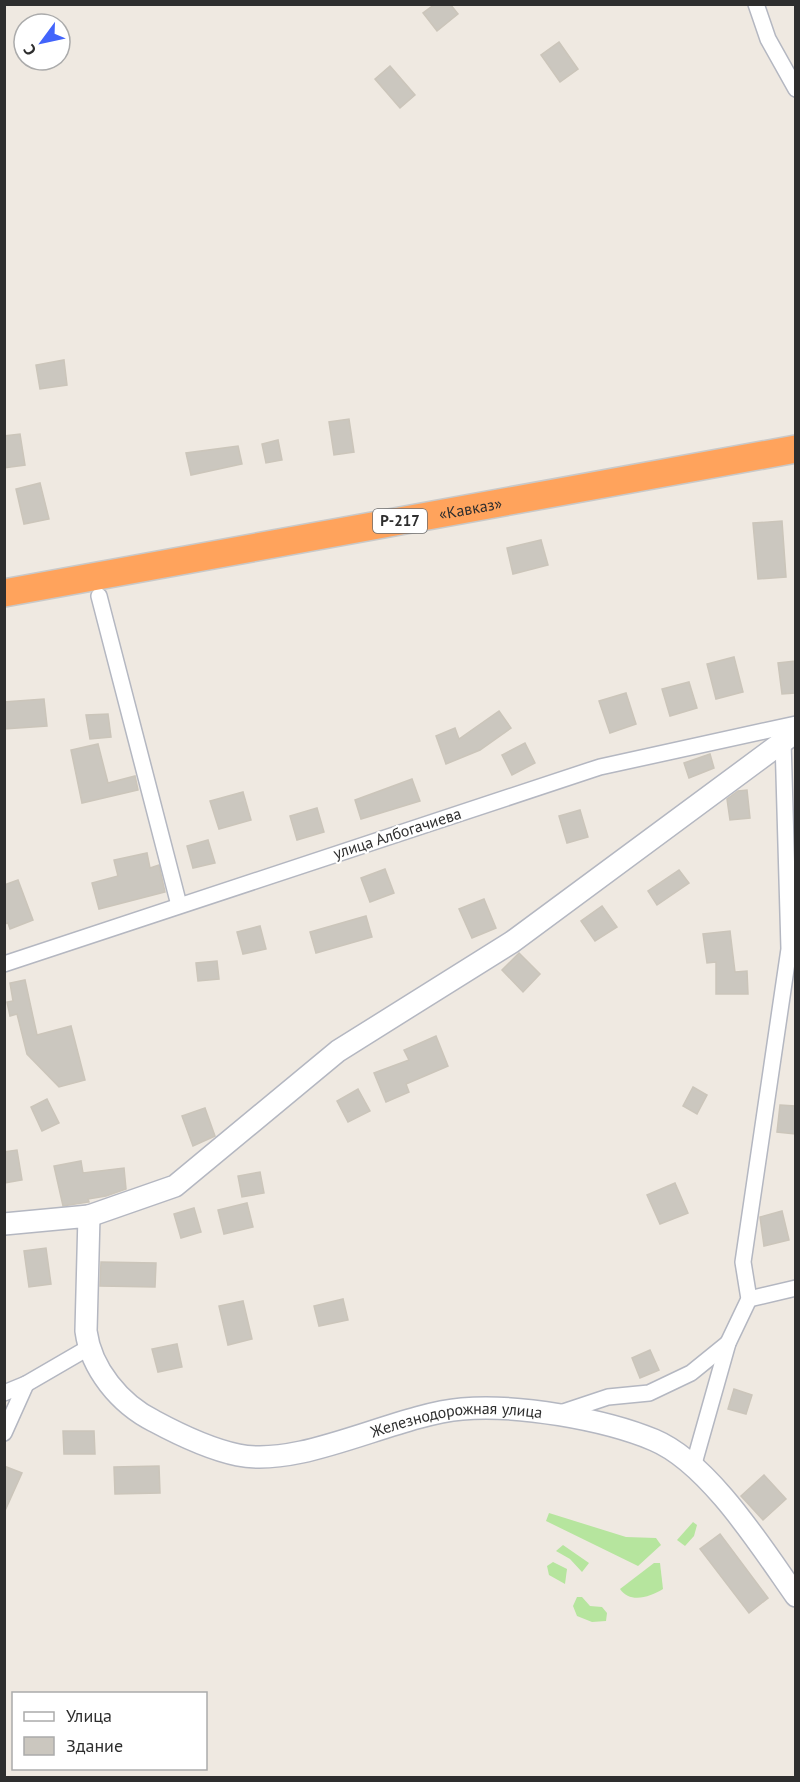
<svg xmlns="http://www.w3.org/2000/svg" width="800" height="1782" font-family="'PT Sans',sans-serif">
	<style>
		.green { fill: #b6e59e }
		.building { fill: #cbc7bf; stroke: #cbc5ba; stroke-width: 1.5 }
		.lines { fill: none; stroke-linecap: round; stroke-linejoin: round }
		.street-casing { stroke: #b4b7c1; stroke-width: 18 }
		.secondary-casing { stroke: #b4b7c1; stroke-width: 24 }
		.highway-casing { stroke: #c9c9c9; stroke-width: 30 }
		.street { stroke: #fff; stroke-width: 15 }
		.secondary { stroke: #fff; stroke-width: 21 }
		.highway { stroke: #ffa35c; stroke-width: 27 }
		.labels { text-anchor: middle; stroke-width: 4.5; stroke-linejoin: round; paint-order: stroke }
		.shield { fill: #fff; stroke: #6d6d6d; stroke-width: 1.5 }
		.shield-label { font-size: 15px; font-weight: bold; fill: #2e2e2e }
		.street-label { font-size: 16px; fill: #2e2e2e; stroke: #fff }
	</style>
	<rect width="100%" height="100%" fill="#efe9e1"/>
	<g class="green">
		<path d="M549,1513L626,1537L656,1538L661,1545L638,1566L546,1521Z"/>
		<path d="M693,1522L697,1525L694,1536L685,1546L677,1540Z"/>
		<path d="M563,1545L589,1563L582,1572L570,1559L556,1551Z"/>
		<path d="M553,1562L567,1569L565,1584L549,1575L547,1566Z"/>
		<path d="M654,1563H660L663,1589C650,1597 630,1604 620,1589Z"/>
		<path d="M577,1597H582L590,1606L602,1607L607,1613L606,1621L592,1622L577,1616L573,1606Z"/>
	</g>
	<g class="building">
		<path d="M435,4H450L458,14L437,31L423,13Z"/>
		<path d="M559,42L578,69L560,82L541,55Z"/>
		<path d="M390,66L415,95L400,108L375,79Z"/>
		<path d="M64,360L67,385L40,389L36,365Z"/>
		<path d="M349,419L354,452L334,455L329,422Z"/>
		<path d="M20,434L25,465L4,468V436Z"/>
		<path d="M278,440L282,460L266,463L262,444Z"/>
		<path d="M238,446L242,464L191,475L186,453Z"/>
		<path d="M40,483L49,519L24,524L16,489Z"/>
		<path d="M782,521L786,577L758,579L753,523Z"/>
		<path d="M541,540L548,565L513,574L507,548Z"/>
		<path d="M734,657L743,692L716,699L707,664Z"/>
		<path d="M795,661V693L782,694L778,663Z"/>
		<path d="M689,682L697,708L670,716L662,689Z"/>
		<path d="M626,693L636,724L610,733L599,701Z"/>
		<path d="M44,699L47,726L4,729V702Z"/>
		<path d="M499,711L511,728L480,750L446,764L436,736L455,728L459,739Z"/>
		<path d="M108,714L111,737L90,739L86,715Z"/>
		<path d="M525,743L535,763L512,775L502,755Z"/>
		<path d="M98,744L108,783L135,776L138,790L82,803L71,750Z"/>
		<path d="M710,754L714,768L689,778L684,763Z"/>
		<path d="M412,779L420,801L361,819L355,800Z"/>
		<path d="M747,790L750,818L730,820L727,799L738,791Z"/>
		<path d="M243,792L251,820L219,829L210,801Z"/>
		<path d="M317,808L324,832L297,840L290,816Z"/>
		<path d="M580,810L588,837L567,843L559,816Z"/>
		<path d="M208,840L215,863L193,868L187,846Z"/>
		<path d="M147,853L150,868L159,865L165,892L99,909L92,883L118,876L114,860Z"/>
		<path d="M385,869L394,893L370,902L361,878Z"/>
		<path d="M679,870L689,883L657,905L648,891Z"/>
		<path d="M18,880L33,920L10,929L8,923L4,924V885Z"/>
		<path d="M484,899L496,928L472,938L459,909Z"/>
		<path d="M602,906L617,927L595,941L581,921Z"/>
		<path d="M366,916L372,937L316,953L310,932Z"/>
		<path d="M260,926L266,949L243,954L237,932Z"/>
		<path d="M730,931L735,972L747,971L748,994H716V962L707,963L703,934Z"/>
		<path d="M519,953L540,974L523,992L502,970Z"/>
		<path d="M217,961L219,979L198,981L196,963Z"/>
		<path d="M25,980L37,1035L71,1026L85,1080L59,1087L27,1054L17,1014L10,1016L7,1002L13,1001L10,983Z"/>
		<path d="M436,1036L448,1066L406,1084L409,1092L386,1102L374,1073L409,1060L404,1050Z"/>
		<path d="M693,1087L707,1095L697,1114L683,1106Z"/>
		<path d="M358,1089L370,1111L348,1122L337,1101Z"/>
		<path d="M47,1099L59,1123L42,1131L31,1107Z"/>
		<path d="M780,1105L795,1106V1134L777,1132Z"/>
		<path d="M205,1108L215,1136L193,1146L182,1116Z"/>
		<path d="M17,1150L22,1180L4,1183V1152Z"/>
		<path d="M81,1161L83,1173L124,1168L126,1189L106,1196L88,1199L89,1202L63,1206L54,1166Z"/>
		<path d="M260,1172L264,1193L242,1197L238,1176Z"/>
		<path d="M675,1183L688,1213L660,1224L647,1195Z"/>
		<path d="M247,1203L253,1227L224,1234L218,1210Z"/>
		<path d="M194,1208L201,1232L181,1238L174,1214Z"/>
		<path d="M782,1211L789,1240L764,1246L760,1217Z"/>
		<path d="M46,1248L51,1284L29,1287L24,1251Z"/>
		<path d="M101,1262L156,1263L155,1287L100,1286Z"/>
		<path d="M343,1299L348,1320L319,1326L314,1306Z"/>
		<path d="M243,1301L252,1339L228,1345L219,1306Z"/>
		<path d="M177,1344L182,1367L158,1372L152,1349Z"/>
		<path d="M650,1350L659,1370L640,1378L632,1358Z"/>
		<path d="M734,1389L752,1395L746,1414L728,1409Z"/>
		<path d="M63,1431H94L95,1454H64Z"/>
		<path d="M4,1466L22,1473L4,1513Z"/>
		<path d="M159,1466L160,1493L115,1494L114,1467Z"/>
		<path d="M764,1475L786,1499L763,1520L741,1496Z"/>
		<path d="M720,1534L768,1598L749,1613L700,1549Z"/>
	</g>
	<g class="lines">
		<defs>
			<g id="street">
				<path d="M756,4L768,39L796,89"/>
				<path d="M99,596L179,905"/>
				<path d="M4,964L600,767L796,724"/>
				<path d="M749,1299L796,1288"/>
				<path d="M4,1393L26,1384L88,1348"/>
				<path d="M557,1414L608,1397L649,1393L691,1373L728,1343"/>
				<path d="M4,1433L26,1384"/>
				<path d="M693,1467L728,1343L749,1299L743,1262L789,949L783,740"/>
			</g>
			<g id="secondary">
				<path d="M89,1216L175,1186L338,1051L512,942L796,732"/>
				<path id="s1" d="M4,1224L89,1216L86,1331C91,1369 120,1404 154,1421C180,1435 209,1449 238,1455C302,1468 394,1415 462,1409C516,1404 604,1419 654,1440C709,1463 762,1548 796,1596"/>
			</g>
			<g id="highway">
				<path id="s2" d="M4,593L796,449"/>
			</g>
		</defs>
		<use href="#street" class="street-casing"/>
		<use href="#secondary" class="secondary-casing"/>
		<use href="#highway" class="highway-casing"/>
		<use href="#street" class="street"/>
		<use href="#secondary" class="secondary"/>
		<use href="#highway" class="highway"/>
	</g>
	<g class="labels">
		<rect class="shield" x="373" y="509" width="54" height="24" rx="4.5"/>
		<g class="shield-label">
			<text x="400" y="526">Р-217</text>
		</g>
		<g class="street-label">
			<text dy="6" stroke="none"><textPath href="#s2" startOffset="474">«Кавказ»</textPath></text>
			<text transform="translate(397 833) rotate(-18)" y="6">улица Албогачиева</text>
			<text dy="6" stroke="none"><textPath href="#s1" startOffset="632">Железнодорожная улица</textPath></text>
		</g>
	</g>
	<rect width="800" height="1782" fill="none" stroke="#2e2e2e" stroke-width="12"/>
	<rect x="12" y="1692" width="195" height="78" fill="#ffffff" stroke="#ababab" stroke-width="1.5"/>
	<rect x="24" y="1712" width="30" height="9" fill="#ffffff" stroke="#ababab" stroke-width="1.5"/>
	<text x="66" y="1722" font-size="18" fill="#2e2e2e">Улица</text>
	<rect x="24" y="1737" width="30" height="18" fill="#cbc7bf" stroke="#ababab" stroke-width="1.5"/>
	<text x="66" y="1752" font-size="18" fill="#2e2e2e">Здание</text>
	<g transform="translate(42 42) rotate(237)"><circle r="28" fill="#ffffff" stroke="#ababab" stroke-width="1.5"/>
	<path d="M0-4.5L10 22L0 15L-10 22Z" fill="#4264fb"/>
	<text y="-9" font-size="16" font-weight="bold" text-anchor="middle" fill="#2e2e2e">С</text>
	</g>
</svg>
